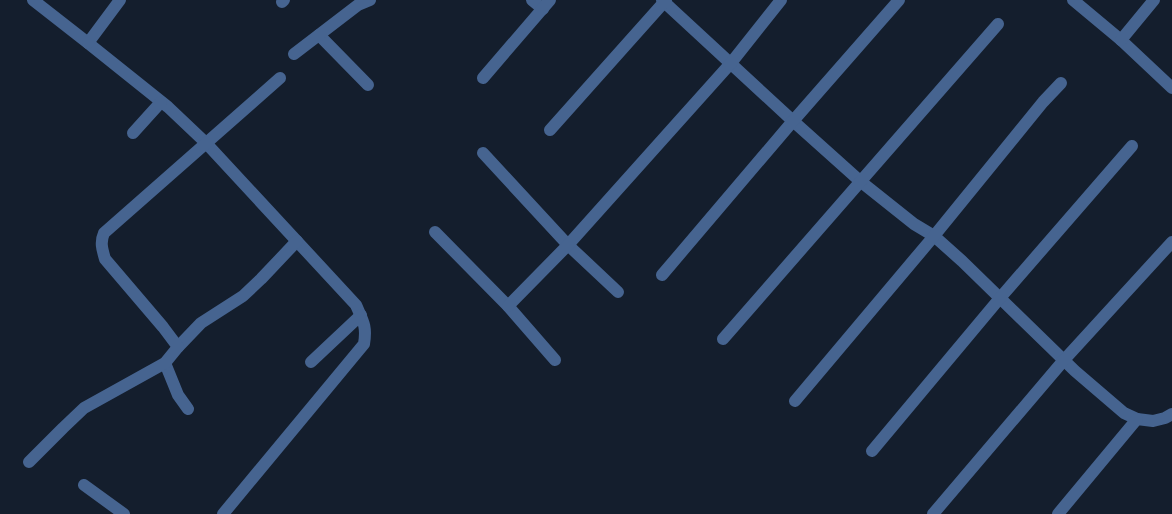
<svg xmlns="http://www.w3.org/2000/svg" width="1172" height="514" font-family="Commissioner,sans-serif">
	<style>
		.lines { fill: none; stroke-linecap: round; stroke-linejoin: round }
		.minor { stroke: #466490; stroke-width: 12 }
	</style>
	<rect width="100%" height="100%" fill="#141e2d"/>
	<g class="lines">
		<g class="minor">
			<path d="M33,0L88,43L168,107L206,143L356,305C363,321 367,326 364,344L223,514"/>
			<path d="M532,0L543,9"/>
			<path d="M662,0L793,121L860,181L914,224L934,236L962,261L1075,371L1124,413L1137,419L1153,421L1165,418L1172,414"/>
			<path d="M1073,0L1121,40L1172,88"/>
			<path d="M282,2L284,0"/>
			<path d="M319,35L368,85"/>
			<path d="M1121,40L1154,0"/>
			<path d="M88,43L120,0"/>
			<path d="M294,54L358,5L370,0"/>
			<path d="M483,78L550,0"/>
			<path d="M550,130L666,0"/>
			<path d="M133,133L161,102"/>
			<path d="M483,153L568,245L618,292"/>
			<path d="M435,232L508,306L555,360"/>
			<path d="M662,275L793,121L899,0"/>
			<path d="M508,306L568,245L731,63L781,0"/>
			<path d="M723,339L998,24"/>
			<path d="M178,347L201,323L243,296L261,279L297,241"/>
			<path d="M311,362L361,315"/>
			<path d="M165,363L178,395L188,409"/>
			<path d="M795,401L934,236L1043,102L1061,83"/>
			<path d="M872,451L1000,298L1132,146"/>
			<path d="M29,462L63,428L84,408L165,363L178,347L163,327L105,259C102,249 100,242 104,233L280,78"/>
			<path d="M84,485L124,514"/>
			<path d="M933,514L1064,360L1172,242"/>
			<path d="M1058,514L1137,419"/>
		</g>
	</g>
</svg>
